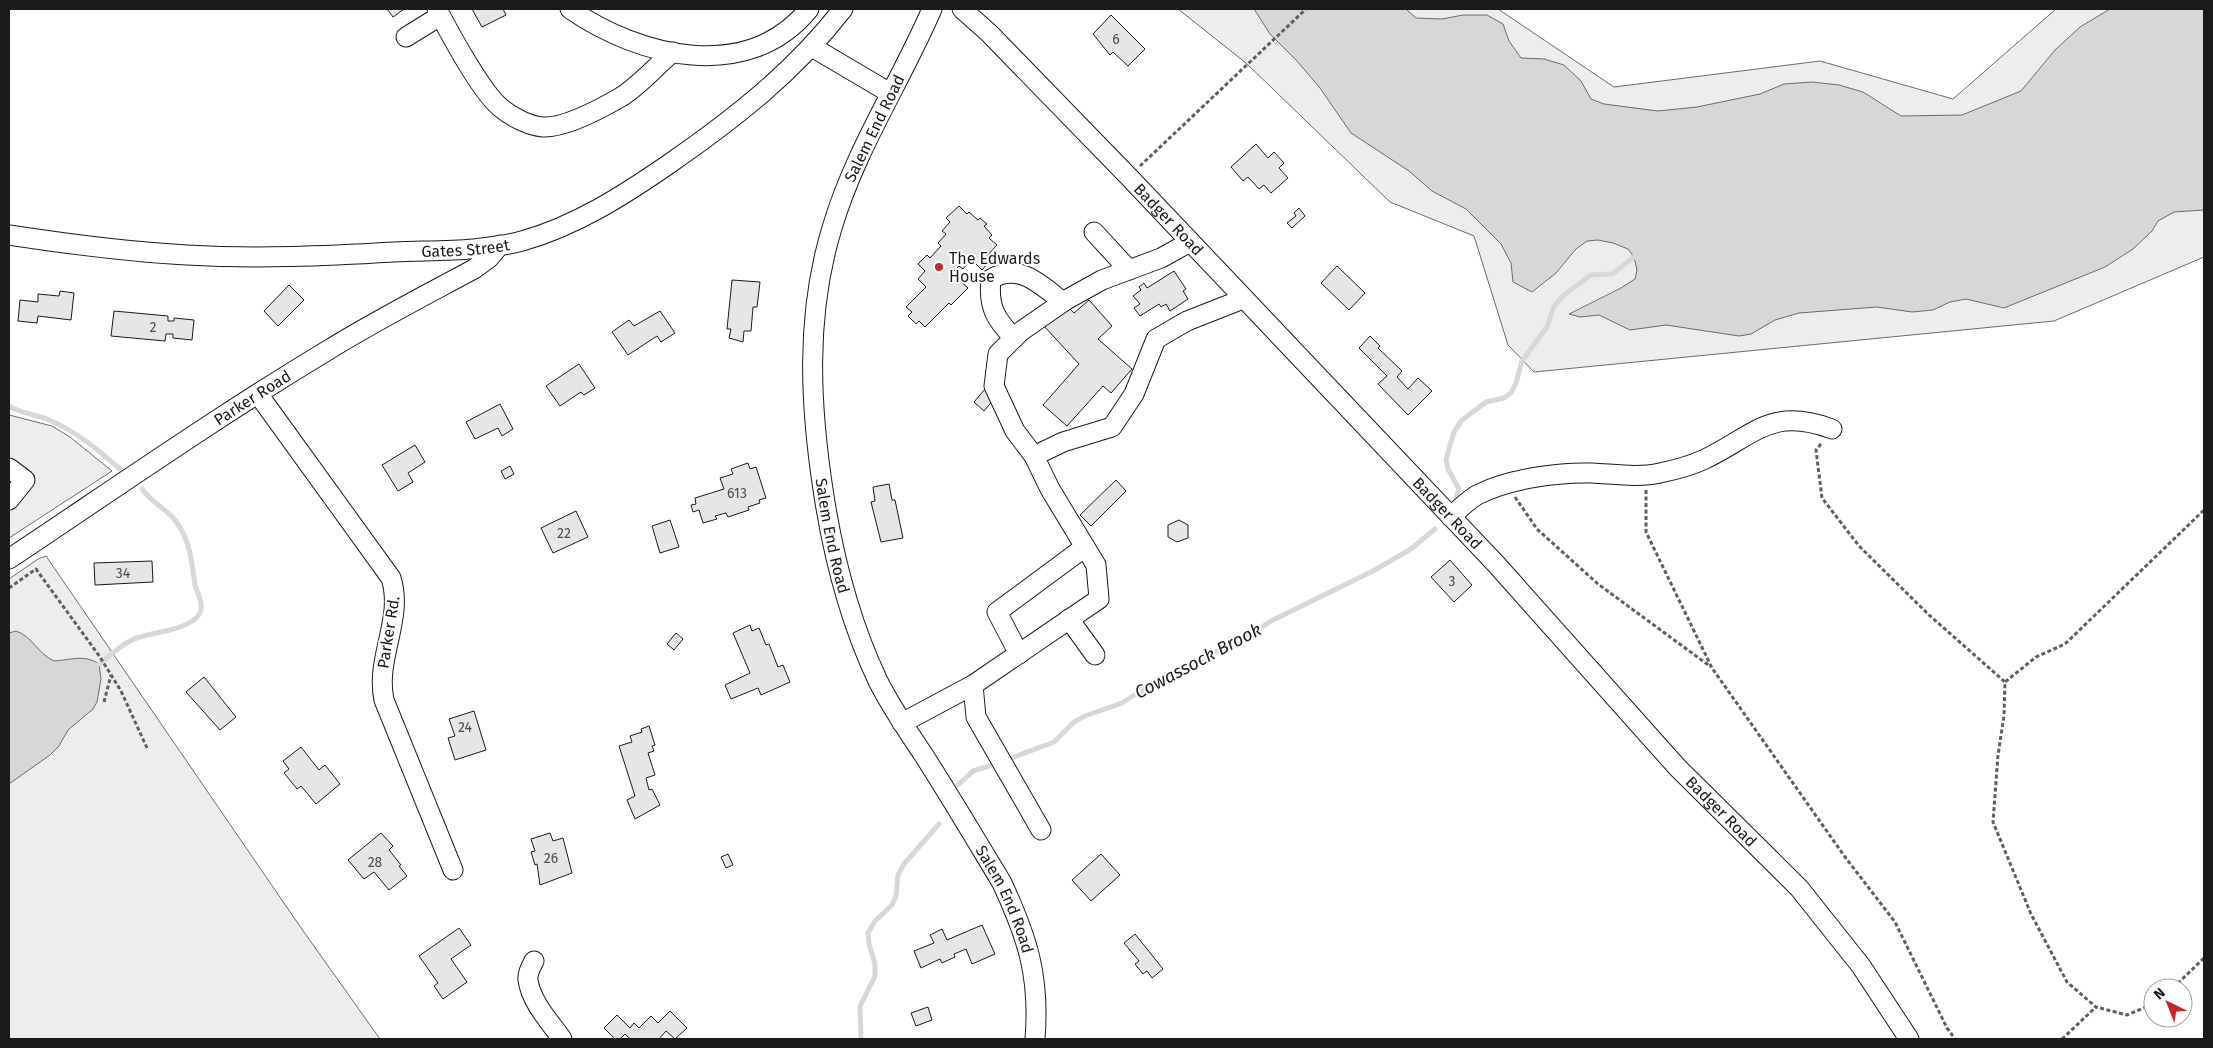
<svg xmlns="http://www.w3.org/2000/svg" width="2213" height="1048" font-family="'Fira Sans',sans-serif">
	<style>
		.built { fill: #ededed; stroke: #6a6a6a }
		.water { fill: #d7d7d7; stroke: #6a6a6a }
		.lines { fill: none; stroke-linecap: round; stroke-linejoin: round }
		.stream { stroke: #d7d7d7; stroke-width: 5 }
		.building { fill: #e6e6e6; stroke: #1a1a1a }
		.minor-casing { stroke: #1a1a1a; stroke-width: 21 }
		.path { stroke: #5f5f5f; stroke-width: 3; stroke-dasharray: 4 2.5; stroke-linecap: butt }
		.minor { stroke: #fff; stroke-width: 19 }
		.poi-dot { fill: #c62828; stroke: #fff; stroke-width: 2 }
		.labels { text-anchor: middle; stroke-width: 4; stroke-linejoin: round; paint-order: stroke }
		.number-label { font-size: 14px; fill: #4d4d4d }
		.street-label { font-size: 16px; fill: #1a1a1a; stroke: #fff }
		.poi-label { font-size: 16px; fill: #1a1a1a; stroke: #fff; text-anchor: start }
		.water-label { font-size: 18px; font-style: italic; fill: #1a1a1a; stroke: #fff }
	</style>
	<rect width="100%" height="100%" fill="#fff"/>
	<g class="built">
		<path d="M1178,9H1498L1614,87L1820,61L1953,99L2056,9H2204V257L2054,321L1534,372L1508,345L1474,236L1390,202L1246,63Z"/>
		<path d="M9,415L52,426L70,437L112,471L9,538Z"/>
		<path d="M46,556L299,925L380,1039H9V579L38,559Z"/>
	</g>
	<g class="water">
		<path d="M1254,9H1406L1416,18L1442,19L1463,15H1487L1503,24L1509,41L1521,58L1544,59L1564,65L1581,81L1591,99L1604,104L1658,111L1697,107L1760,94L1784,84L1812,82L1839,85L1863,92L1901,116L1962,115L2021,91L2055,50L2080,27L2110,9H2204V210L2174,212L2158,221L2152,231L2133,249L2105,267L2004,308L1966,299L1950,302L1933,310L1912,312L1877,307L1799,313L1775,320L1751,334L1739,336L1666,325L1630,330L1599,315L1580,317L1569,314L1621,288L1635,279L1637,270L1634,257L1628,249L1613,243L1598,240L1587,241L1576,249L1556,273L1532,292L1513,282L1511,263L1501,244L1466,209L1432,191L1409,171L1351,133L1320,88L1297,61L1270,34Z"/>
		<path d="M16,631C32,636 38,654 54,661C71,660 84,654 99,664L101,679L97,702L93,709L68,730L59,746L50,755L9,784V633Z"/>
	</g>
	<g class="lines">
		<g class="stream">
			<path d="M9,406C21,414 36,414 49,420C76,431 98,450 120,469"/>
			<path d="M1456,498L1459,489L1448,469L1446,459L1454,432L1462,420L1486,402L1504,398L1511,393L1516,383L1522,361L1547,327L1554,306L1564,295L1591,275L1612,274L1634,257"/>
			<path d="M99,664C112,654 125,641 140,637C155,632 170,632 185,625C191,622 199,618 201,610C203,601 197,593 195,585C191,559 191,542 175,520C165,508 151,502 142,489"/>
			<path d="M1006,760L1054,742L1074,722L1085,716L1122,703L1166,675L1241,640L1273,620L1373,571L1411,549L1435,529"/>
			<path d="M958,785L973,771L998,763"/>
			<path d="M861,1039L860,1006L875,976V964L869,944L868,933L875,921L892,905L896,896L898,875L904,864L939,824"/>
		</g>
	</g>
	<g class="building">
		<path d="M387,9H404L393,17Z"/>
		<path d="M472,9H503L506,15L482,27Z"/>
		<path d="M1111,15L1145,49L1128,66L1113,52L1110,55L1093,34Z"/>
		<path d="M1256,144L1268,158L1274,152L1284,163L1279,168L1288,178L1271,193L1264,185L1259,189L1248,177L1243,181L1231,167Z"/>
		<path d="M959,206L967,214L969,212L978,220L980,218L987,224L984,226L992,235L989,238L997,245L985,258L989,262L982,270L974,262L972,264L969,262L963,269L959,266L952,273L956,277L959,275L963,278L960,281L968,288L951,305L949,303L925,327L919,321L916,324L908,316L912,312L906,307L926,287L918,279L925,271L918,264L927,255L930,258L941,246L938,243L946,234L942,231L950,222L946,218Z"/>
		<path d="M1299,208L1305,216L1292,228L1287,223L1296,216L1294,213Z"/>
		<path d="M1337,266L1365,293L1349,310L1321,283Z"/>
		<path d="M1174,271L1186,289L1183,291L1188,299L1170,311L1166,304L1161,307L1159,304L1140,316L1134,308L1140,304L1133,296L1141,290L1139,287L1144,283L1147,288Z"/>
		<path d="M732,280L760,282L757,307H753L751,331H744L743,342L729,338L731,329H727Z"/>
		<path d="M289,285L304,300L278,326L264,311Z"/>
		<path d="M60,291L74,293L71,320L38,316L37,323L18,321L20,300L38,302V294L59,296Z"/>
		<path d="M1089,300L1112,326L1098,339L1132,369L1111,393L1103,386L1067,426L1043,405L1079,364L1043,325L1066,305L1074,313Z"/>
		<path d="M114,311L168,316V321H174V318L194,320L192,340L173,338V334H166L165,341L111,336Z"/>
		<path d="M660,311L675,333L661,342L657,336L628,355L612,332L629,320L634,326Z"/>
		<path d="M1370,336L1380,346L1378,348L1402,371L1397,377L1408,389L1418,378L1432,391L1408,415L1378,384L1387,376L1359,348Z"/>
		<path d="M579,364L595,388L584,395L581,392L560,406L546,386Z"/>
		<path d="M985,389L995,398L984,411L974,402Z"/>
		<path d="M500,404L513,429L502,436L498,428L475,439L466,422Z"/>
		<path d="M415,445L425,462L408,473L413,482L398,491L382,465Z"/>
		<path d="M748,463L750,469L756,467L766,498L759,500L760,503L748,507L749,510L728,517L726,513L715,516L717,519L703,523L699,510L693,512L691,505L696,504L695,498L724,489L720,478L733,474L731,469Z"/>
		<path d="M510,466L514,474L505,479L501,471Z"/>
		<path d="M1116,480L1126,491L1091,526L1080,515Z"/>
		<path d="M889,484L892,500H895L903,538L881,542L871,502L875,501L873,487Z"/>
		<path d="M576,511L588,537L553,553L541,528Z"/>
		<path d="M670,520L679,547L660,553L652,526Z"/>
		<path d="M1179,520L1188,525V538L1177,542L1168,537V525Z"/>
		<path d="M1450,560L1472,585L1454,602L1431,577Z"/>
		<path d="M152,561L153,582L95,585L94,563Z"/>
		<path d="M750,625L752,631L759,628L766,645L769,644L778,667L783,665L790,682L761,695L758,688L731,699L725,685L750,673L733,633Z"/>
		<path d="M676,633L683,639L674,650L667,644Z"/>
		<path d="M204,677L236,717L220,730L186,692Z"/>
		<path d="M474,711L486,750L455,760L448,738L455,736L449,719Z"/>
		<path d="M649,726L655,745L652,746L654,751L648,753L655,775L646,778L649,790L652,789L660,805L635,819L627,800L635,796L619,746L632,742L630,736L642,732L641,729Z"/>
		<path d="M301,747L319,770L325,765L340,784L316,804L301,786L297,789L284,773L289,769L283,761Z"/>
		<path d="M381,833L393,846L389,850L401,865L399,866L407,876L389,890L374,872L364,879L348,860Z"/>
		<path d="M550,833L553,841L563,838L572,873L540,885L537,864L535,865L531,852L535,851L531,839Z"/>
		<path d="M728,854L733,865L726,868L721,857Z"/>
		<path d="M1101,854L1120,875L1091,901L1072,880Z"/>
		<path d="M982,925L995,954L972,964L966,949L954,954L955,957L942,963L940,959L921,968L914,951L934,943L930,935L942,929L947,940Z"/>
		<path d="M459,928L471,945L451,959L467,982L443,999L434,986L438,983L419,956Z"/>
		<path d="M1135,934L1163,969L1152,978L1147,971L1143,974L1135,964L1139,961L1124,943Z"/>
		<path d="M928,1007L932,1020L916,1026L911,1013Z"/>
		<path d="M670,1011L687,1028L675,1039L666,1031L659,1039H630L625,1034L620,1039H615L604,1028L617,1015L630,1028L634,1023L639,1028L651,1016L658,1023Z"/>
	</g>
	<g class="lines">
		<defs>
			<g id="minor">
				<path d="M437,9C449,32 482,93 501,108C512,117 529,126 543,127C565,128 602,108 621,97C640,85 656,66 673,52"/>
				<path d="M570,9C639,57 748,84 809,9"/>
				<path id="s1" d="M932,9C900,83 855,150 832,228C805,316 810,407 824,496C834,560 850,622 878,681C891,707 907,730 923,754C950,796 976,840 1002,883C1028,939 1040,977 1035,1039"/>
				<path id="s2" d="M962,9L989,33L1129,177L1496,564L1677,767L1799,888L1861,966L1909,1039"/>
				<path d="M406,37L440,16"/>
				<path d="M812,47L890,93"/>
				<path d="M1094,232L1129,270"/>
				<path id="s3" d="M9,235C68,244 128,252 187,255C256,259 325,256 394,252C436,250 481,252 522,241C576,226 624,195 669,164C734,119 794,72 843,9"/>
				<path d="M1014,338C995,319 988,306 991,279C1019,262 1041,285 1063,302"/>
				<path d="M258,394L391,578C404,619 375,658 384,700L453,870"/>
				<path d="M1034,456L1015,431L994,386L998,354L1020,332L1066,300L1102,280L1161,258L1190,242"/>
				<path d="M9,468L25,480L9,500"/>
				<path d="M1451,517C1459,509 1467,501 1477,495C1508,479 1557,472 1592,473C1614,474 1638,478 1660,473C1674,470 1690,466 1703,460C1754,436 1770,406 1832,429"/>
				<path id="s4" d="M9,559C114,489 217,417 325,352C373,322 424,296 474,269L489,258L500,245"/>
				<path d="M1069,619L1095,655"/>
				<path d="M1019,654L997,612L1085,547"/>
				<path d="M973,685L976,717L1041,830"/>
				<path d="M902,723L973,685L1099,599L1096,565L1050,489L1034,456L1063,442L1112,427L1134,394L1156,339L1187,321L1243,299"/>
				<path d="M534,961C531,967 527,974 528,980C531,1002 550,1022 562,1039"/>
			</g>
		</defs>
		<use href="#minor" class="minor-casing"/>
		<g class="path">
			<path d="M1140,166L1306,9"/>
			<path d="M1821,444L1816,450L1822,498L1859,546L1928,614L2005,682"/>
			<path d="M1646,490V532L1712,668L1845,857L1895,922L1947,1028L1955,1039"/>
			<path d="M1515,497L1537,529L1598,584L1711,667"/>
			<path d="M9,588L36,569L100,657L121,691L147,748"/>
			<path d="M104,702L111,675"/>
			<path d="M2173,988L2204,958"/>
			<path d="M2153,1004L2127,1015L2096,1007L2067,982L2031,914L1993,822L1998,755L2004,716L2005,682L2036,657L2065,644L2204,510"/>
			<path d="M2062,1039L2096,1007"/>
		</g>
		<use href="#minor" class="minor"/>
	</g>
	<circle class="poi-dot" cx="939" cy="267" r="5"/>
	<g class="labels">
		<g class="number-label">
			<text x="1116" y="44">6</text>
			<text x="153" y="332">2</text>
			<text x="737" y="498">613</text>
			<text x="564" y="538">22</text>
			<text x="123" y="578">34</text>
			<text x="1452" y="586">3</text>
			<text x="465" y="732">24</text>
			<text x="551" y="863">26</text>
			<text x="375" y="867">28</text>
		</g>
		<g class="street-label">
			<text transform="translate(874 128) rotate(-64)" y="6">Salem End Road</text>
			<text dy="6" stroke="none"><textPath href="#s2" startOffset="295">Badger Road</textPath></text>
			<text dy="6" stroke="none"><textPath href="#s3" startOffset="458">Gates Street</textPath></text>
			<text dy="6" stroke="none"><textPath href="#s4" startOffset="292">Parker Road</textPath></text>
			<text dy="6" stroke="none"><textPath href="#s2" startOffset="700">Badger Road</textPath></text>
			<text dy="6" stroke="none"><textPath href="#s1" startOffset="552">Salem End Road</textPath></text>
			<text transform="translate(388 632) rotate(-81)" y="6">Parker Rd.</text>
			<text dy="6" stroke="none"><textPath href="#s2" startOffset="1105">Badger Road</textPath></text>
			<text dy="6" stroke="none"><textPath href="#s1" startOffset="958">Salem End Road</textPath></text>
		</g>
		<g class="poi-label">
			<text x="949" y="264">The Edwards<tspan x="949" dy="18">House</tspan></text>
		</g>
		<g class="water-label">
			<text transform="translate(1198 661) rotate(-28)" y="6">Cowassock Brook</text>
		</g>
	</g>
	<rect width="2213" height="1048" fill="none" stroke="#1a1a1a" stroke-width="20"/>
	<g transform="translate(2168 1003) rotate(317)"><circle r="24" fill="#ffffff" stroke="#a3a3a3"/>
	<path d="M0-4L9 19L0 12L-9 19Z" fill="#c62828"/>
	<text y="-8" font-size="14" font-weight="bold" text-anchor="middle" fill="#1a1a1a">N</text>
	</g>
</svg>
